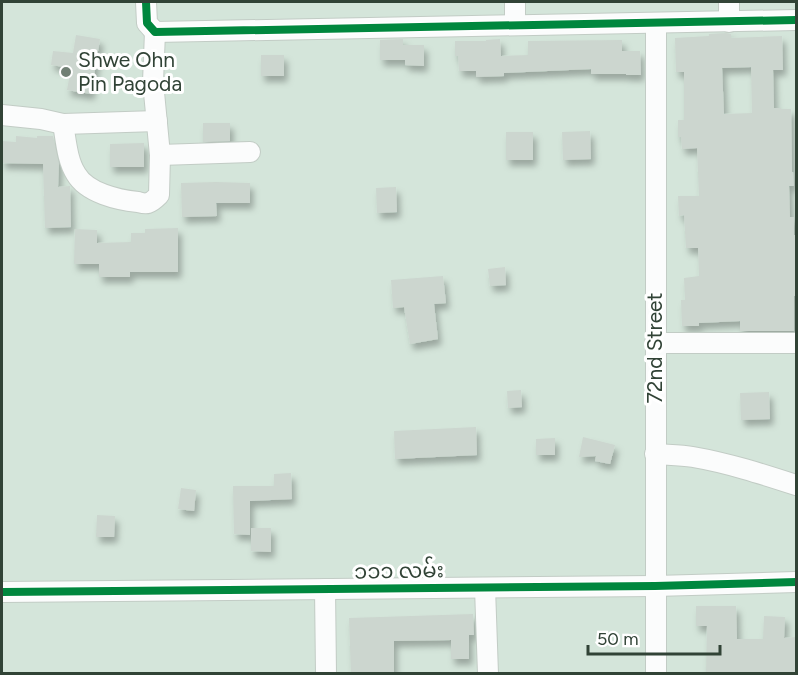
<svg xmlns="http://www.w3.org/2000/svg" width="798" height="675" font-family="Figtree,'Noto Sans Myanmar',sans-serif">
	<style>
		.residential { fill: #d4e5da }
		.building { fill: #ccd6cf; fill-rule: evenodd; filter: url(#shadow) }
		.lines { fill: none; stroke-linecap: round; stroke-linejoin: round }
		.minor-casing { stroke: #c2ccc5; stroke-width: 22 }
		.minor { stroke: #fbfcfc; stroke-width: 20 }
		.cycleway-casing { stroke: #fff; stroke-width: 11 }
		.cycleway { stroke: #00873e; stroke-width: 8 }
		.poi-dot { fill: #707f74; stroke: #fff; stroke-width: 2 }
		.labels { text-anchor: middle; stroke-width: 6; stroke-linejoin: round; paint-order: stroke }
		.poi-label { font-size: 21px; fill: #314336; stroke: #fff; text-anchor: start }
		.street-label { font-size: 21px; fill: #314336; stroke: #fff }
	</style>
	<defs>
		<filter id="shadow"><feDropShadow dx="3.5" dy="6" stdDeviation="3" flood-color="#0004"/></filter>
	</defs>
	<rect width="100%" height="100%" fill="#e5eee8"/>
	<path class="residential" d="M2,2H796V673H3L2,623Z"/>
	<g class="building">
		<path d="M726,33L731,34V38L782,36L783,70H773L774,108H781V109H791L792,172H793L794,186H789L790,217H794V235H796V260H795V296H794V331H740V321L699,323V326H682L681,300H685L684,278L699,276L698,248H686L684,215L679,216L678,196H699L697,148L682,149L681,137H678V120H684V72H676L675,38L709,36V34ZM751,67L752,113L724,114L722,68Z"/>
		<path d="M76,35L100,39L91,94L67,90L71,68L51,65L53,51L73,53Z"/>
		<path d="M403,39V45H424V66L405,65V60H380V40Z"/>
		<path d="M500,39L501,56L528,55V41L622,40V51H640L641,75H626V74H591V69L504,73V76L476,77V71H459L458,56H455V41H486V40Z"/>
		<rect x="261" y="55" width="23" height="21"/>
		<path d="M203,123H230V141L203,142Z"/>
		<path d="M590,131L591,159L563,160L562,132Z"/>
		<rect x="506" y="132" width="27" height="28"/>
		<path d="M16,136L37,138V136H53L59,164L58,187L70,186L71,227L45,228L43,164L2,163V141L16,142Z"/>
		<path d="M144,143V167H110V144Z"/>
		<path d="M216,182L250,183V203H216L217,216L182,217L181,183Z"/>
		<path d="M396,187L397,212L377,213L376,188Z"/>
		<path d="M178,228V272H130V277H99V264H74L75,229L97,230V243L131,242V233H145V229Z"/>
		<path d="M505,267L506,285L490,286L488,269Z"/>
		<path d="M443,276L446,303L434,304L438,339L410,344L404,307L393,308L391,280Z"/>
		<path d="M521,390L522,407L508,408L507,391Z"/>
		<path d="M769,392L770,419L741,420L740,393Z"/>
		<path d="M476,427L477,455L395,459L394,431Z"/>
		<path d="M583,437L615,445L610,464L595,461L596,456L579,457Z"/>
		<path d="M555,438V455H536V439Z"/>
		<path d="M291,473L292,499L250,501V535L234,534L233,486H274V474Z"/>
		<path d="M181,488L196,490L194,511L178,509Z"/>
		<path d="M97,515L115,516L114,537H96Z"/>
		<path d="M251,528H271V552L251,551Z"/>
		<path d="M696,606H736L737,639H763L764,616L785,617L784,638L796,637V674H706L707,626H696Z"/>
		<path d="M473,614L474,635H469V659H451V640L394,641V674H351L349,618Z"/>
	</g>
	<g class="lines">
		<defs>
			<g id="minor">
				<path d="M146,2L147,23L155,32L796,20"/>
				<path d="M515,2V25"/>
				<path d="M729,22V2"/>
				<path d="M656,23V674"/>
				<path d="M2,115L41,119L63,124L157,121"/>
				<path d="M63,124C66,140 67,160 76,174C87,193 118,200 138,202C142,203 145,204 148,203C152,202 156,198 159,195L160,155L153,82L155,32"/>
				<path d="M160,155L250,152"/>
				<path d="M655,343H796"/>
				<path d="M655,454C668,455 681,455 693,457C728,463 762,474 796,485"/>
				<path d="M485,588L488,674"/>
				<path d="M325,589L326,674"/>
				<path d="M2,592L655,586L796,582"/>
			</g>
		</defs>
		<use href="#minor" class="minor-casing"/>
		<use href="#minor" class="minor"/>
		<defs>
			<g id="cycleway">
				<path d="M146,2L147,23L155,32L796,20"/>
				<path d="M2,592L655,586L796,582"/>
			</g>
		</defs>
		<use href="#cycleway" class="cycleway-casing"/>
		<use href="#cycleway" class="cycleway"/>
	</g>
	<circle class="poi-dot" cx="66" cy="72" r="6"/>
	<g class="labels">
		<g class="poi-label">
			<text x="78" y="67">Shwe Ohn<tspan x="78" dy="24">Pin Pagoda</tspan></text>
		</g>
		<g class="street-label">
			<text transform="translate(655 348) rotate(-90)" y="7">72nd Street</text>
			<text transform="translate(399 571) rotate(-1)" y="7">၁၁၁ လမ်း</text>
		</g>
	</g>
	<rect width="798" height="675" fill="none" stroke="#314336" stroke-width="6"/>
	<path d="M588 645v9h132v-9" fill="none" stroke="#314336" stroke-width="3"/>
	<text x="597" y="645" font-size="18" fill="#314336" stroke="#ffffff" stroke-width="4.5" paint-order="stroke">50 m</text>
</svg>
